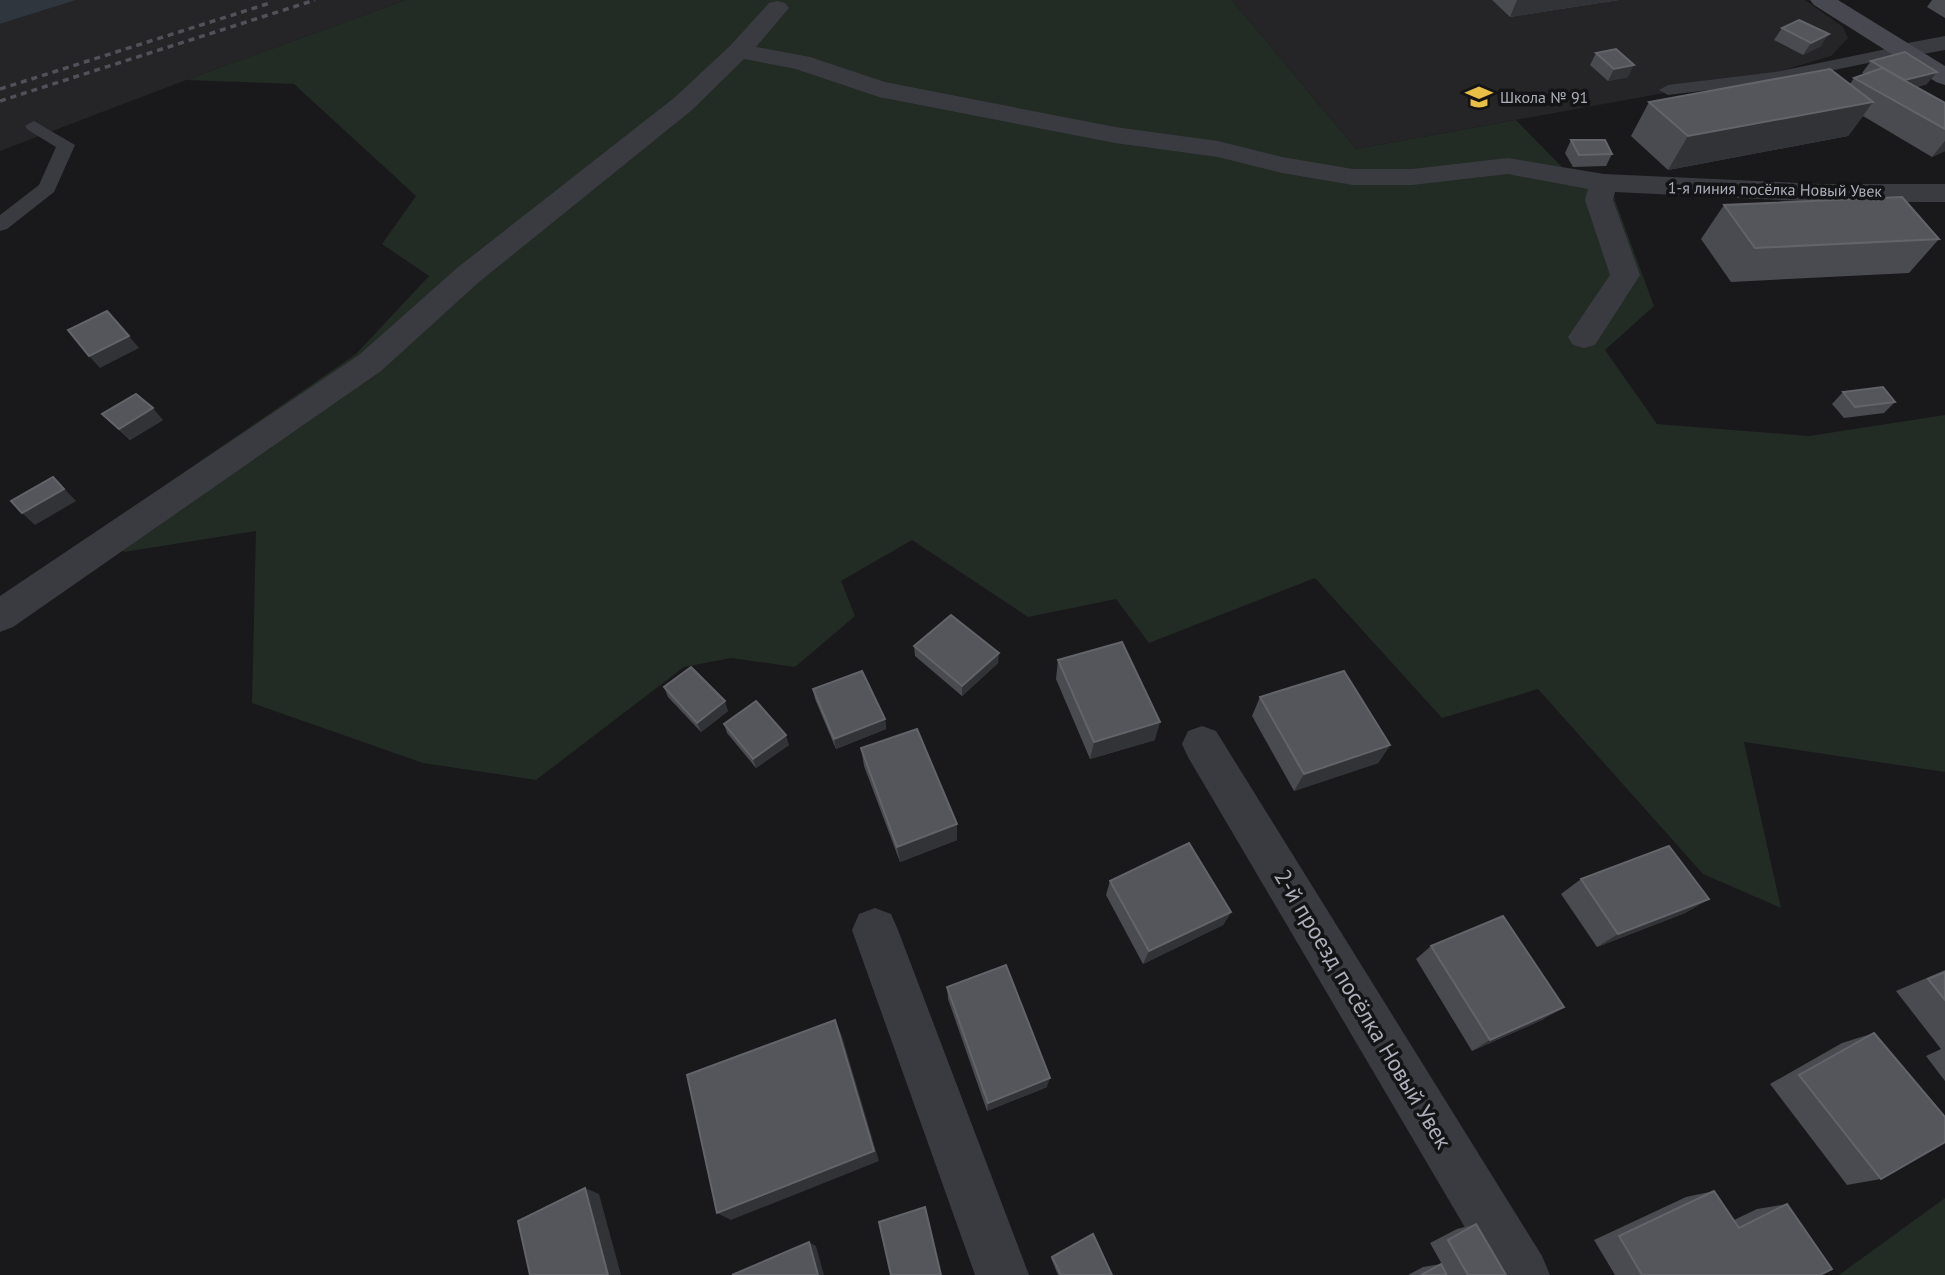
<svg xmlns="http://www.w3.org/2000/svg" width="1945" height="1275" font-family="'PT Sans',sans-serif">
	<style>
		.built { fill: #252528 }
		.green { fill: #232b25 }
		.water { fill: #2f363e }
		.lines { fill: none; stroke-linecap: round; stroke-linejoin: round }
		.lane { fill: #3a3b40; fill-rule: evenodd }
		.street { fill: #3a3b40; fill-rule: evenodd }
		.secondary { fill: #484950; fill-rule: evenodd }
		.rail { stroke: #515259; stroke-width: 3.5; stroke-dasharray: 6 5; stroke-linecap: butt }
		.wall { fill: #4a4b50 }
		.shaded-wall { fill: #323336 }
		.building { fill: #55565b; stroke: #62646a; stroke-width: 2 }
		.labels { text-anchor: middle; stroke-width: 7; stroke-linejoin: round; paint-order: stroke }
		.far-poi-label { font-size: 16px; fill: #acafba; stroke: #141416; text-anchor: start }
		.far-street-label { font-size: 16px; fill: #acafba; stroke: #141416 }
		.near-street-label { font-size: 23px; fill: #acafba; stroke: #141416 }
	</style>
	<rect width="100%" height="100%" fill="#19191b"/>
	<g class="built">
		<path d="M76,0H406L186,80L0,151V24Z"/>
		<path d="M1232,0H1805L1843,27L1848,38L1831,56L1774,73L1356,149Z"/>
	</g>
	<g class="green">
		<path d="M406,0H1232L1356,149L1516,120L1567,172L1613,195L1654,306L1605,350L1657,424L1809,436L1945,415V772L1744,742L1781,908L1703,874L1538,689L1442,718L1315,578L1149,643L1116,599L1028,617L912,540L841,581L855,616L795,667L731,658L684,667L536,780L423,763L252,703L256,531L124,552L109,527L170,482L356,354L429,276L382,244L416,196L294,84L186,80Z"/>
		<path d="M1945,1198V1275H1839Z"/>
	</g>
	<path class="water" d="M0,0H76L0,24Z"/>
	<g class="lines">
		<g class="lane">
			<path d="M1901,46L1909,51L1907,55L1775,82L1668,95L1659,90L1668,85L1775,72Z"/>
			<path d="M34,121L75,145L54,192L7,229L0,231V215L39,185L56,147L28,130L25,126Z"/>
		</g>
		<g class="street">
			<path d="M777,1L785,3L789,8L756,47L810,57L885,82L1115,127L1218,141L1282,157L1353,169H1412L1508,158L1604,174L1821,184H1945V202H1821L1615,192L1613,200L1640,275L1595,345L1584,348L1573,345L1568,337L1610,275L1585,200L1588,189L1508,174L1412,185H1353L1282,173L1218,157L1115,143L879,97L796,69L744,59L692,110L479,282L381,371L13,627L0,632V596L359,355L457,268L674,98L730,46L769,3Z"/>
			<path d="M1945,36V50L1901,58L1892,56L1889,51L1892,46Z"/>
			<path d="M1202,726L1216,731L1542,1256L1550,1275H1493L1188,757L1182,744L1188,731Z"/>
			<path d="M875,908L891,914L898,930L1029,1275H975L852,930L859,914Z"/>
		</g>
		<path class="secondary" d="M1810,0H1838L1945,66V85L1936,82L1814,5Z"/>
		<g class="rail">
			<path d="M0,89L270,3"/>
			<path d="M0,101L315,0"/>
		</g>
	</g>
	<g class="wall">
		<path d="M1492,0H1619L1510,17Z"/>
		<path d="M1932,0H1945V18L1927,7Z"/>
		<path d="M1782,28L1821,46L1803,55L1774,40Z"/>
		<path d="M1596,53L1628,77L1608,81L1590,65Z"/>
		<path d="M1871,61L1927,84L1917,87L1945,103V151L1932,157L1863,116L1848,136L1668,170L1631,136L1649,102L1850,84L1854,78L1864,74L1862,73Z"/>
		<path d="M1571,140L1612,154L1606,166L1573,167L1565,153Z"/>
		<path d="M1724,205L1939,239L1909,273L1731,282L1701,239Z"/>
		<path d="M1843,392L1895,402L1884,413L1844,418L1832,404Z"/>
		<path d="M102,414L163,420L130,440Z"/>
		<path d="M914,646L998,663L962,696L915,656Z"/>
		<path d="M1058,660L1155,740L1090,759L1056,679Z"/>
		<path d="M664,687L728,711L701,732L668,697Z"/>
		<path d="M813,689L885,719L886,729L836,749L815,699Z"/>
		<path d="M1260,697L1390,745L1378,763L1294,791L1252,716Z"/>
		<path d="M724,724L789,745L756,768L727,733Z"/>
		<path d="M861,748L957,840L900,862L864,766Z"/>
		<path d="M1581,879L1709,899L1685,913L1597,947L1561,894Z"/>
		<path d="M1110,881L1231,912L1223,925L1143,964L1106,895Z"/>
		<path d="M1431,946L1544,1019L1472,1051L1416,959Z"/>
		<path d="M1945,970V1081L1926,1056L1941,1049L1896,991Z"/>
		<path d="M947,987L1047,1087L987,1111L948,999Z"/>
		<path d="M1874,1033L1881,1179L1847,1185L1770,1084L1842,1043Z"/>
		<path d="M1714,1191L1734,1220L1757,1209L1787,1204L1820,1275H1615L1594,1240L1686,1197Z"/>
		<path d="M1476,1224L1506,1275H1448L1430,1243L1457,1229Z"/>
		<path d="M1052,1257L1112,1275H1058L1051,1258Z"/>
		<path d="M1441,1264L1447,1275H1408L1423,1267Z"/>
	</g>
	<g class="shaded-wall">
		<path d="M1517,0H1619L1510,17Z"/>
		<path d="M1829,34L1821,46L1803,55L1811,43Z"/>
		<path d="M1634,65L1628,77L1608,81L1614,69Z"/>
		<path d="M1937,72L1927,84L1893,93L1902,81Z"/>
		<path d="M1873,102L1848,136L1668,170L1688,136Z"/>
		<path d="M1945,141V151L1932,157Z"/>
		<path d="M129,336L139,348L100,368L89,356Z"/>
		<path d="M153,408L163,420L130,440L119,429Z"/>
		<path d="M53,477L76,501L35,525L22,513Z"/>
		<path d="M999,653L998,663L962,696V686Z"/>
		<path d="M725,701L728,711L701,732L697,723Z"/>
		<path d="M885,719L886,729L836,749L834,739Z"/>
		<path d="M1160,722L1155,740L1090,759L1094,742Z"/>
		<path d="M786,735L789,745L756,768L753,759Z"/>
		<path d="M1390,745L1378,763L1294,791L1304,774Z"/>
		<path d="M957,824V840L900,862L897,847Z"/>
		<path d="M1709,899L1685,913L1597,947L1618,934Z"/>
		<path d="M1231,912L1223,925L1143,964L1149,951Z"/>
		<path d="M1564,1007L1544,1019L1472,1051L1490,1040Z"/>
		<path d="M835,1020L842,1036L879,1161L731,1220L717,1213Z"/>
		<path d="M1050,1078L1047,1087L987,1111L988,1103Z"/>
		<path d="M585,1188L599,1194L621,1275H608Z"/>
		<path d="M809,1242L816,1246L824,1275H818Z"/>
	</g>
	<g class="building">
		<path d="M1799,20L1829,34L1811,43L1782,28Z"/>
		<path d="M1616,49L1634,65L1614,69L1596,53Z"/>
		<path d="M1905,52L1937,72L1905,80L1871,61Z"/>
		<path d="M1882,68L1945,103V129L1854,78Z"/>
		<path d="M1830,69L1873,102L1688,136L1649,102Z"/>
		<path d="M1571,140H1605L1612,154L1579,155Z"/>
		<path d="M1902,197L1939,239L1755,248L1724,205Z"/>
		<path d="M107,311L129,336L89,356L68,330Z"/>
		<path d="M1883,387L1895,402L1855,407L1843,392Z"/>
		<path d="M136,394L153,408L119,429L102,414Z"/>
		<path d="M53,477L64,489L22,513L11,501Z"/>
		<path d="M951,615L999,653L962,686L914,646Z"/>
		<path d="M1122,642L1160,722L1094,742L1058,660Z"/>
		<path d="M691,667L725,701L697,723L664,687Z"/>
		<path d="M862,671L885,719L834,739L813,689Z"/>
		<path d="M1344,671L1390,745L1304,774L1260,697Z"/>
		<path d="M756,701L786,735L753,759L724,724Z"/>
		<path d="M917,729L957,824L897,847L861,748Z"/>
		<path d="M1189,843L1231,912L1149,951L1110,881Z"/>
		<path d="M1669,846L1709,899L1618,934L1581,879Z"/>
		<path d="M1503,916L1564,1007L1490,1040L1431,946Z"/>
		<path d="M1006,965L1050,1078L988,1103L947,987Z"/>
		<path d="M1945,972V1000L1928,979Z"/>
		<path d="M835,1020L874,1151L717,1213L687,1075Z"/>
		<path d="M1874,1033L1945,1117V1142L1881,1179L1799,1075Z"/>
		<path d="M585,1188L608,1275H530L518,1221Z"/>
		<path d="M1714,1191L1739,1228L1787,1204L1832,1269L1820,1275H1642L1619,1236Z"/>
		<path d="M925,1207L941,1275H891L879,1222Z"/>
		<path d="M1476,1224L1506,1275H1468L1448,1240Z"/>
		<path d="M1093,1234L1112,1275H1061L1052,1257Z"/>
		<path d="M809,1242L818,1275H732Z"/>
		<path d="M1441,1264L1447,1275H1421Z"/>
	</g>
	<defs>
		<symbol id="school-bare" viewBox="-9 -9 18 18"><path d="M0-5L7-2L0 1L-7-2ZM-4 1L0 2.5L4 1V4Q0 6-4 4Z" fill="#e8bf44" stroke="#141416" stroke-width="2.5" paint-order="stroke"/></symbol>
	</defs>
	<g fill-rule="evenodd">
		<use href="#school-bare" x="1460" y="78" width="38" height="38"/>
	</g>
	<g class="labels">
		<g class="far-poi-label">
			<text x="1500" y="103">Школа № 91</text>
		</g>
		<g class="far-street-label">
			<text transform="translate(1775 189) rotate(1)" y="6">1-я линия посёлка Новый Увек</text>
		</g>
		<g class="near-street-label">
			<text transform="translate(1363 1009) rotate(59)" y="8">2-й проезд посёлка Новый Увек</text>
		</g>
	</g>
</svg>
